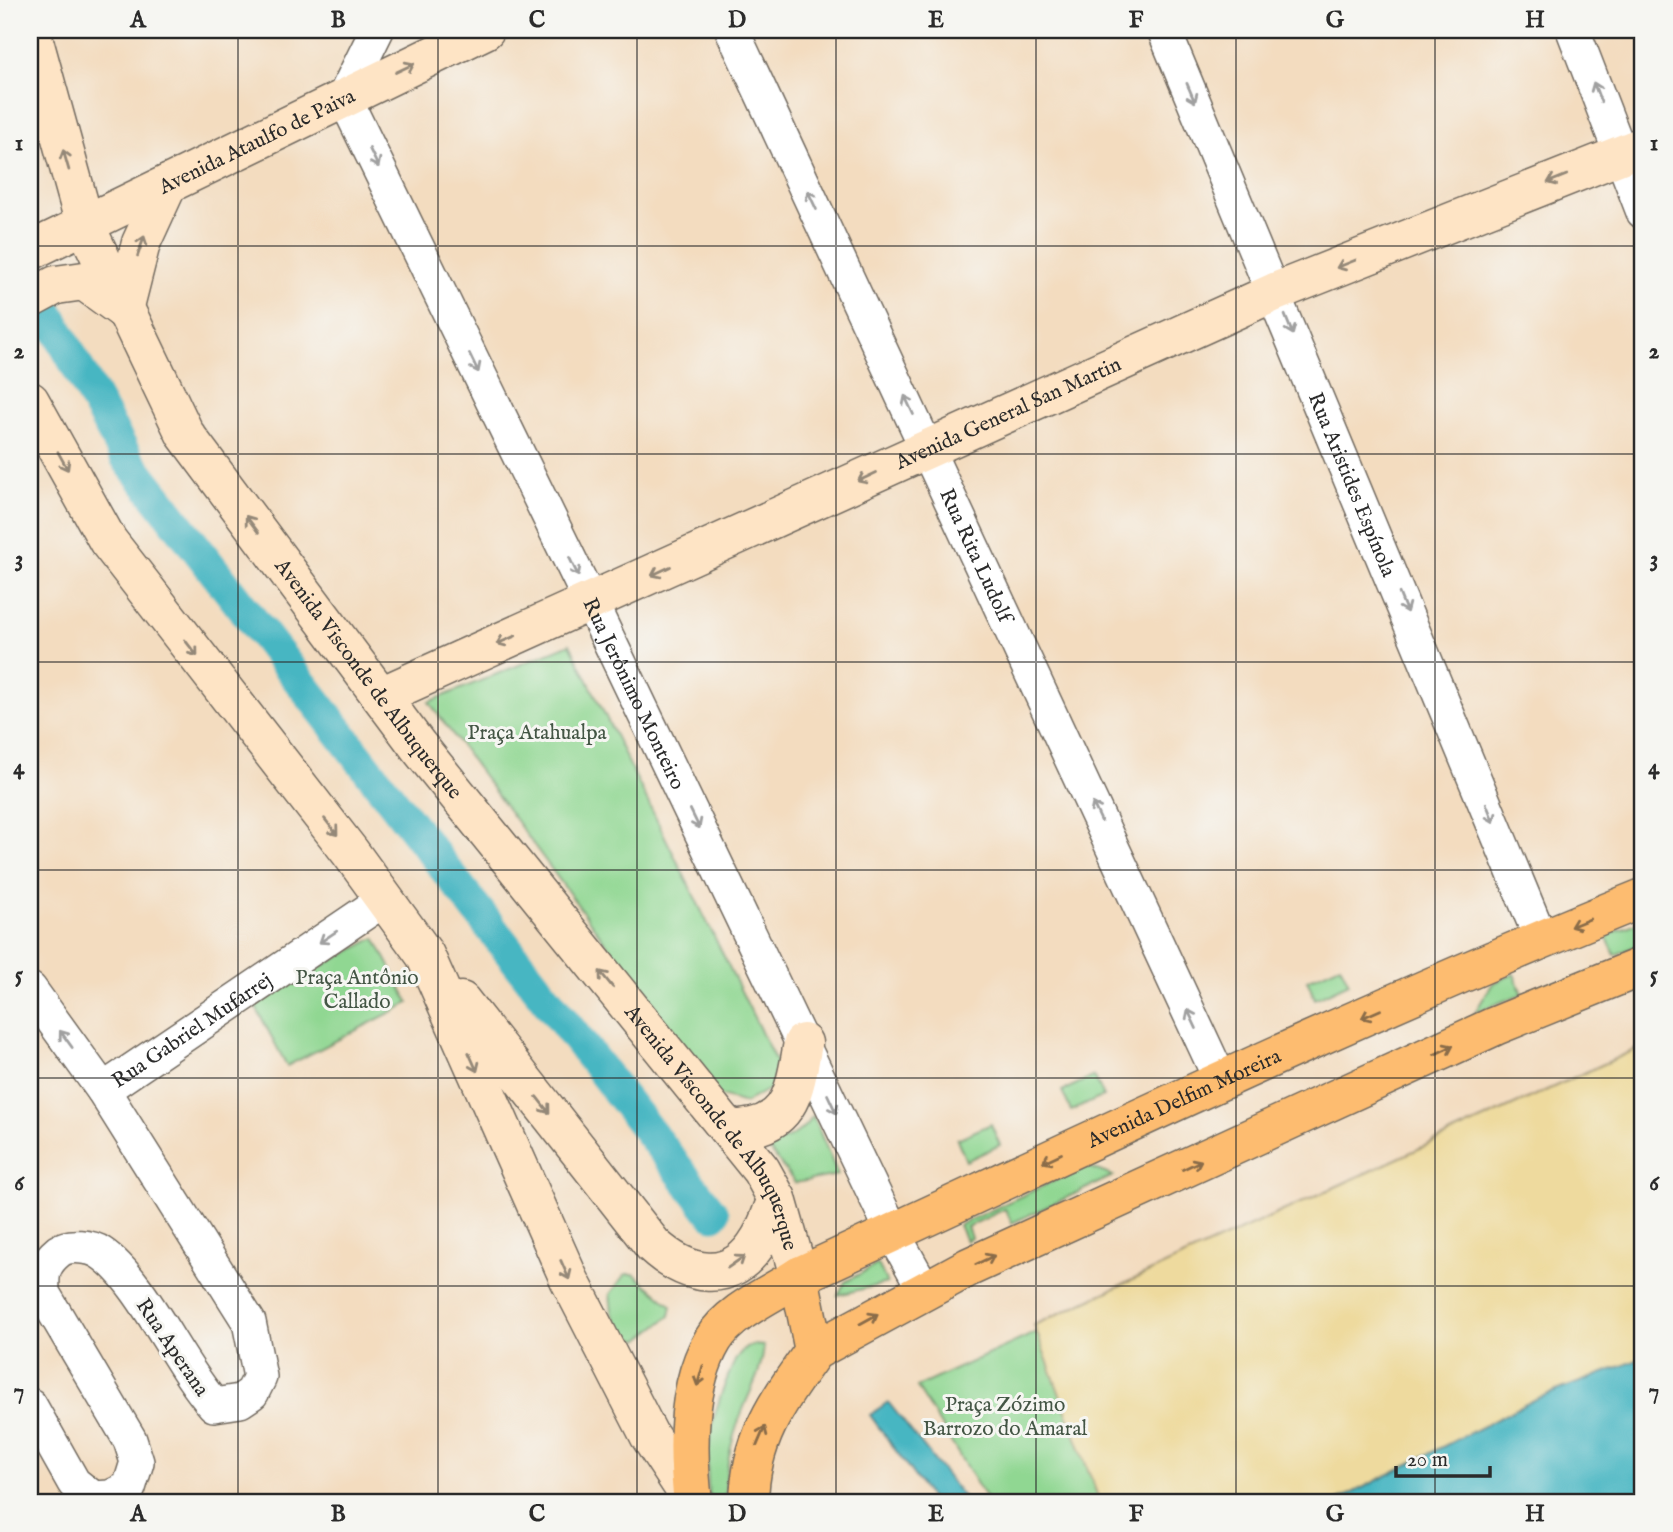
<svg xmlns="http://www.w3.org/2000/svg" width="1673" height="1532" font-family="'IM FELL English',serif">
	<style>
		.green { fill: #90d792; stroke: #5e815e; stroke-width: 2 }
		.sand { fill: #eeda9e; stroke: #8c8264; stroke-width: 2 }
		.water { fill: #47b6c2; stroke: #397076; stroke-width: 2 }
		.lines { fill: none; stroke-linecap: round; stroke-linejoin: round }
		.canal { stroke: #47b6c2; stroke-width: 33 }
		.minor-casing { stroke: #71695f; stroke-width: 36 }
		.secondary-casing { stroke: #71695f; stroke-width: 41 }
		.primary-casing { stroke: #71695f; stroke-width: 41 }
		.trunk-casing { stroke: #71695f; stroke-width: 41 }
		.minor { stroke: #fff; stroke-width: 33 }
		.secondary { stroke: #fee4c5; stroke-width: 38 }
		.primary { stroke: #fdbc6f; stroke-width: 38 }
		.trunk { stroke: #fdbc6f; stroke-width: 38 }
		.oneway { stroke: #948878 }
		.oneway2 { stroke: #a0a0a0 }
		.oneway3 { stroke: #8a6c4a }
		.grid { fill: none; stroke: #2b2b2b; stroke-width: 2; stroke-opacity: 0.55 }
		.labels { text-anchor: middle; stroke-width: 6; stroke-linejoin: round; paint-order: stroke }
		.street-label { font-size: 21px; fill: #2b2b2b; stroke: #f6f6f2 }
		.park-label { font-size: 21px; fill: #445645; stroke: #f6f6f2 }
		.neatline { fill: none; stroke: #2b2b2b; stroke-width: 2.5 }
		.grid-label { font-size: 23px; text-anchor: middle; font-weight: bold; fill: #2b2b2b }
	</style>
	<rect width="100%" height="100%" fill="#f6f6f2"/>
	<filter id="ink" filterUnits="userSpaceOnUse"><feTurbulence type="fractalNoise" baseFrequency=".0143" numOctaves="2"/><feDisplacementMap in="SourceGraphic" scale="14" xChannelSelector="R" yChannelSelector="G"/><feConvolveMatrix kernelMatrix="1 2 1 2 8 2 1 2 1" color-interpolation-filters="sRGB"/></filter>
	<filter id="wash" filterUnits="userSpaceOnUse"><feTurbulence type="fractalNoise" baseFrequency=".00686" numOctaves="4" result="noise"/><feDisplacementMap in="SourceGraphic" scale="28" xChannelSelector="R" yChannelSelector="G"/><feGaussianBlur stdDeviation="1.57" result="paint"/><feColorMatrix in="noise" values="0 0 0 0 0 0 0 0 0 0 0 0 0 0 0 0 0 1.4 0 .05"/><feComposite in="paint" operator="in"/></filter>
	<g filter="url(#wash)">
		<rect width="100%" height="100%" fill="#f3dcbf"/>
		<g class="green">
			<path d="M570,644L776,1062L772,1087L745,1103L717,1095L429,702Z"/>
			<path d="M1643,920V943L1615,955L1606,936Z"/>
			<path d="M375,938L409,1003L287,1066L253,1002Z"/>
			<path d="M1340,965L1349,983L1315,999L1307,980Z"/>
			<path d="M1514,974L1522,994L1475,1012L1493,983Z"/>
			<path d="M1094,1076L1104,1096L1071,1111L1062,1091Z"/>
			<path d="M813,1116L838,1175L795,1183L764,1143C786,1142 800,1134 813,1116Z"/>
			<path d="M991,1124L1000,1145L966,1161L957,1139Z"/>
			<path d="M1086,1166L1113,1176L1012,1223L1005,1209L967,1227L971,1238L966,1241L959,1225Z"/>
			<path d="M878,1264L887,1283L838,1295L845,1282Z"/>
			<path d="M626,1274H634L672,1306L670,1316L640,1339H626L612,1312L610,1294Z"/>
			<path d="M1037,1332L1100,1502H988L917,1387Z"/>
			<path d="M752,1345L764,1346C762,1372 751,1388 742,1412C731,1440 724,1472 726,1502H710C703,1456 710,1422 727,1379C734,1363 736,1352 752,1345Z"/>
		</g>
		<path class="sand" d="M1643,1046V1358L1536,1399L1335,1502H1100L1034,1325Z"/>
		<g class="water">
			<path d="M1643,1358V1502H1335L1536,1399Z"/>
			<path d="M888,1402L967,1502H933L870,1415Z"/>
		</g>
		<g class="lines">
			<path class="canal" d="M48,313L128,460L713,1214"/>
		</g>
	</g>
	<g filter="url(#ink)">
		<g class="lines">
			<defs>
				<g id="minor">
					<path id="s1" d="M377,30L344,97L591,603L893,1233L924,1289"/>
					<path id="s2" d="M732,30L1221,1081"/>
					<path id="s3" d="M1164,30L1541,939"/>
					<path d="M1573,30L1643,212"/>
					<path d="M30,989L103,1090L249,1322L260,1377L252,1393L240,1401L214,1405C177,1364 142,1280 101,1253C91,1246 69,1244 59,1251C43,1264 42,1273 43,1293L130,1440L137,1462L129,1488L110,1497L93,1498L74,1483L30,1405"/>
					<path id="s4" d="M103,1090L385,899"/>
				</g>
				<g id="secondary">
					<path id="s5" d="M31,30L85,225L185,434L418,746L761,1170L777,1199L799,1276"/>
					<path id="s6" d="M30,251L485,30"/>
					<path d="M30,299L56,285L84,281L124,310"/>
					<path d="M124,310L141,243L168,184"/>
					<path d="M30,401L108,541L350,852L425,955L569,1279L649,1435L693,1502"/>
					<path id="s7" d="M381,696L1275,292L1643,146"/>
					<path d="M461,1001L653,1245C687,1276 731,1287 759,1240C767,1228 771,1213 777,1199"/>
					<path d="M726,1127C736,1130 743,1129 753,1127C795,1118 796,1079 803,1043"/>
				</g>
				<path id="primary" d="M693,1502C687,1452 686,1385 713,1340C730,1311 772,1294 799,1276L814,1351C779,1400 750,1438 749,1502"/>
				<g id="trunk">
					<path id="s8" d="M799,1276C1079,1147 1357,1013 1643,898"/>
					<path d="M814,1351L969,1267L1495,1026L1643,966"/>
				</g>
			</defs>
			<use href="#minor" class="minor-casing"/>
			<use href="#secondary" class="secondary-casing"/>
			<use href="#primary" class="primary-casing"/>
			<use href="#trunk" class="trunk-casing"/>
			<use href="#minor" class="minor"/>
			<use href="#secondary" class="secondary"/>
			<use href="#primary" class="primary"/>
			<use href="#trunk" class="trunk"/>
		</g>
		<defs><path id="oneway-shaft" d="M-6 0H5M1.5-3L5.5 0L1.5 3" fill="none" stroke-width="1.6" stroke-linecap="round" stroke-linejoin="round" transform="scale(1.75)"/></defs>
		<g class="oneway">
			<use href="#oneway-shaft" transform="translate(405 68) rotate(-25)"/>
			<use href="#oneway-shaft" transform="translate(66 160) rotate(-106)"/>
			<use href="#oneway-shaft" transform="translate(1557 179) rotate(158)"/>
			<use href="#oneway-shaft" transform="translate(141 246) rotate(-71)"/>
			<use href="#oneway-shaft" transform="translate(1346 264) rotate(158)"/>
			<use href="#oneway-shaft" transform="translate(63 461) rotate(61)"/>
			<use href="#oneway-shaft" transform="translate(867 477) rotate(155)"/>
			<use href="#oneway-shaft" transform="translate(252 524) rotate(-127)"/>
			<use href="#oneway-shaft" transform="translate(661 571) rotate(155)"/>
			<use href="#oneway-shaft" transform="translate(506 640) rotate(157)"/>
			<use href="#oneway-shaft" transform="translate(191 648) rotate(52)"/>
			<use href="#oneway-shaft" transform="translate(331 827) rotate(52)"/>
			<use href="#oneway-shaft" transform="translate(606 979) rotate(-129)"/>
			<use href="#oneway-shaft" transform="translate(473 1062) rotate(66)"/>
			<use href="#oneway-shaft" transform="translate(543 1105) rotate(52)"/>
			<use href="#oneway-shaft" transform="translate(736 1262) rotate(-35)"/>
			<use href="#oneway-shaft" transform="translate(565 1270) rotate(66)"/>
		</g>
		<g class="oneway2">
			<use href="#oneway-shaft" transform="translate(1597 92) rotate(-111)"/>
			<use href="#oneway-shaft" transform="translate(1191 93) rotate(67)"/>
			<use href="#oneway-shaft" transform="translate(374 158) rotate(64)"/>
			<use href="#oneway-shaft" transform="translate(812 200) rotate(-115)"/>
			<use href="#oneway-shaft" transform="translate(1289 325) rotate(68)"/>
			<use href="#oneway-shaft" transform="translate(474 363) rotate(64)"/>
			<use href="#oneway-shaft" transform="translate(909 405) rotate(-115)"/>
			<use href="#oneway-shaft" transform="translate(574 567) rotate(64)"/>
			<use href="#oneway-shaft" transform="translate(1403 603) rotate(68)"/>
			<use href="#oneway-shaft" transform="translate(1097 812) rotate(-115)"/>
			<use href="#oneway-shaft" transform="translate(1490 813) rotate(68)"/>
			<use href="#oneway-shaft" transform="translate(695 819) rotate(64)"/>
			<use href="#oneway-shaft" transform="translate(328 937) rotate(146)"/>
			<use href="#oneway-shaft" transform="translate(1192 1019) rotate(-115)"/>
			<use href="#oneway-shaft" transform="translate(66 1039) rotate(-126)"/>
			<use href="#oneway-shaft" transform="translate(832 1104) rotate(65)"/>
		</g>
		<g class="oneway3">
			<use href="#oneway-shaft" transform="translate(1580 923) rotate(158)"/>
			<use href="#oneway-shaft" transform="translate(1371 1014) rotate(156)"/>
			<use href="#oneway-shaft" transform="translate(1444 1050) rotate(-25)"/>
			<use href="#oneway-shaft" transform="translate(1052 1158) rotate(155)"/>
			<use href="#oneway-shaft" transform="translate(1192 1165) rotate(-25)"/>
			<use href="#oneway-shaft" transform="translate(985 1260) rotate(-25)"/>
			<use href="#oneway-shaft" transform="translate(869 1319) rotate(-29)"/>
			<use href="#oneway-shaft" transform="translate(700 1376) rotate(106)"/>
			<use href="#oneway-shaft" transform="translate(761 1436) rotate(-67)"/>
		</g>
	</g>
	<path class="grid" d="M238,30V1502M438,30V1502M637,30V1502M836,30V1502M1036,30V1502M1236,30V1502M1435,30V1502M30,246H1643M30,454H1643M30,662H1643M30,870H1643M30,1078H1643M30,1286H1643"/>
	<g class="labels">
		<g class="street-label">
			<text dy="7" stroke="none"><textPath href="#s6" startOffset="252">Avenida Ataulfo de Paiva</textPath></text>
			<text dy="7" stroke="none"><textPath href="#s7" startOffset="688">Avenida General San Martin</textPath></text>
			<text dy="7" stroke="none"><textPath href="#s3" startOffset="492">Rua Aristides Espínola</textPath></text>
			<text dy="7" stroke="none"><textPath href="#s2" startOffset="579">Rua Rita Ludolf</textPath></text>
			<text dy="7" stroke="none"><textPath href="#s5" startOffset="740">Avenida Visconde de Albuquerque</textPath></text>
			<text dy="7" stroke="none"><textPath href="#s1" startOffset="738">Rua Jerônimo Monteiro</textPath></text>
			<text dy="7" stroke="none"><textPath href="#s4" startOffset="107">Rua Gabriel Mufarrej</textPath></text>
			<text dy="7" stroke="none"><textPath href="#s8" startOffset="424">Avenida Delfim Moreira</textPath></text>
			<text dy="7" stroke="none"><textPath href="#s5" startOffset="1307">Avenida Visconde de Albuquerque</textPath></text>
			<text transform="translate(173 1347) rotate(56)" y="7">Rua Aperana</text>
		</g>
		<g class="park-label">
			<text x="537" y="739">Praça Atahualpa</text>
			<text x="357" y="984">Praça Antônio<tspan x="357" dy="24">Callado</tspan></text>
			<text x="1005" y="1411">Praça Zózimo<tspan x="1005" dy="24">Barrozo do Amaral</tspan></text>
		</g>
	</g>
	<rect width="1673" height="1532" fill="none" stroke="#f6f6f2" stroke-width="77"/>
	<path d="M1396 1466v10h94v-10" fill="none" stroke="#2b2b2b" stroke-width="3.5"/>
	<text x="1407" y="1466" font-size="21" fill="#2b2b2b" stroke="#f6f6f2" stroke-width="5" paint-order="stroke">20 m</text>
	<rect x="38" y="38" width="1596" height="1456" class="neatline"/>
	<g class="grid-label">
		<text x="138" y="27">A</text>
		<text x="338" y="27">B</text>
		<text x="537" y="27">C</text>
		<text x="737" y="27">D</text>
		<text x="936" y="27">E</text>
		<text x="1136" y="27">F</text>
		<text x="1335" y="27">G</text>
		<text x="1535" y="27">H</text>
		<text x="19" y="150">1</text>
		<text x="1654" y="150">1</text>
		<text x="19" y="358">2</text>
		<text x="1654" y="358">2</text>
		<text x="19" y="566">3</text>
		<text x="1654" y="566">3</text>
		<text x="19" y="774">4</text>
		<text x="1654" y="774">4</text>
		<text x="19" y="982">5</text>
		<text x="1654" y="982">5</text>
		<text x="19" y="1190">6</text>
		<text x="1654" y="1190">6</text>
		<text x="19" y="1398">7</text>
		<text x="1654" y="1398">7</text>
		<text x="138" y="1521">A</text>
		<text x="338" y="1521">B</text>
		<text x="537" y="1521">C</text>
		<text x="737" y="1521">D</text>
		<text x="936" y="1521">E</text>
		<text x="1136" y="1521">F</text>
		<text x="1335" y="1521">G</text>
		<text x="1535" y="1521">H</text>
	</g>
</svg>
